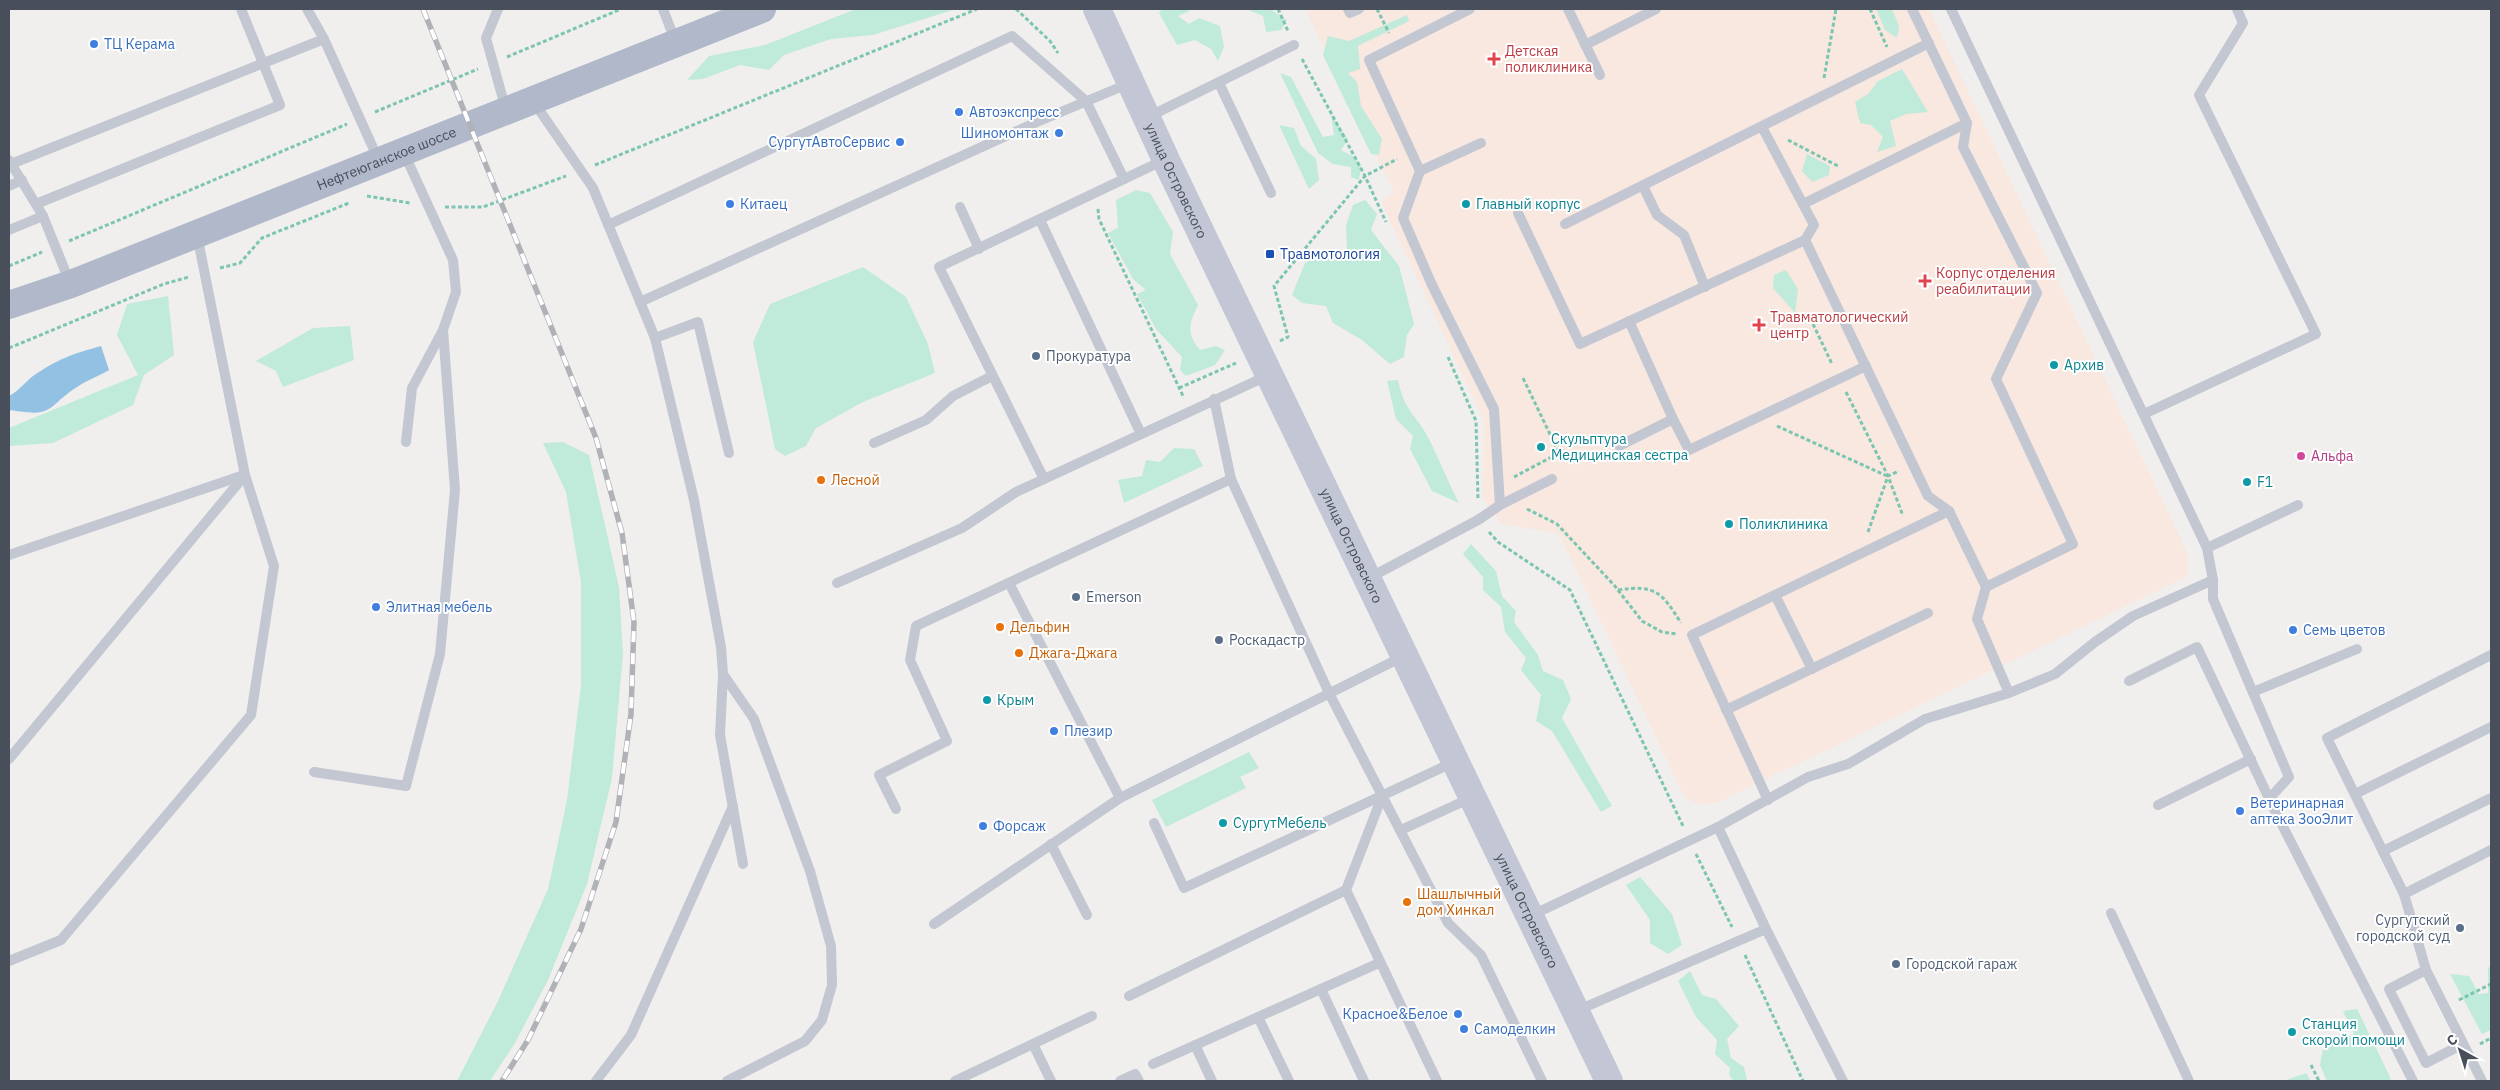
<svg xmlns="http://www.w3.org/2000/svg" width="2500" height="1090" font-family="'IBM Plex Sans',sans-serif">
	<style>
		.medical { fill: #f8e8e0 }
		.green { fill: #c0eada }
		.water { fill: #92c1e3 }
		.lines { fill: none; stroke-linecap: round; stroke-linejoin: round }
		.path { stroke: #7cc5b1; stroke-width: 3; stroke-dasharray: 4 2.5; stroke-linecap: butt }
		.service { stroke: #c3c7d2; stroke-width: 10 }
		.secondary { stroke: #c3c7d5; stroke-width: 28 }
		.primary { stroke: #b0b8ca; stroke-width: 28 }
		.rail-casing { stroke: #b1b2b8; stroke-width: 5.5 }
		.rail { stroke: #fff; stroke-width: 4; stroke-dasharray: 11; stroke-linecap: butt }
		.shop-dot { fill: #3f7fe0; stroke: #fff; stroke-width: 2 }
		.health-dot { fill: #e0444e; stroke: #fff; stroke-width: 2 }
		.culture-dot { fill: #0f9aa8; stroke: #fff; stroke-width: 2 }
		.transit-dot { fill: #1a4fb4; stroke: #fff; stroke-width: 2 }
		.service-dot { fill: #5c6f8a; stroke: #fff; stroke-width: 2 }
		.hotel-dot { fill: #d1479c; stroke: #fff; stroke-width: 2 }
		.food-dot { fill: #e8710a; stroke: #fff; stroke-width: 2 }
		.labels { text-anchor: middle; stroke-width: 4; stroke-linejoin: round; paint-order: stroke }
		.shop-label { font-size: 14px; fill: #366cbe; stroke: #fff; text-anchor: start }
		.health-label { font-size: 14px; fill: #be3a42; stroke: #fff; text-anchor: start }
		.street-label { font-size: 14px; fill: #484e5a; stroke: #fff }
		.culture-label { font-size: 14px; fill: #0d838f; stroke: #fff; text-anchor: start }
		.transit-label { font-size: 14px; fill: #164399; stroke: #fff; text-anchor: start }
		.service-label { font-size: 14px; fill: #4e5e75; stroke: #fff; text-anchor: start }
		.hotel-label { font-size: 14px; fill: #b23c85; stroke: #fff; text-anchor: start }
		.food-label { font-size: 14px; fill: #c56008; stroke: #fff; text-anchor: start }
	</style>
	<rect width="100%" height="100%" fill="#f1efee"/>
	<path class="medical" d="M1305,9H1929L2188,554V576L1719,802L1700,805L1685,798L1559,534L1502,524L1483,497L1484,420L1381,202L1394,192Z"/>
	<g class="green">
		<path d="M856,9H956L873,35L831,39L784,55L769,70L740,65L703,79L687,80L709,56L765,45Z"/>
		<path d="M1162,9H1188L1189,11L1178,16L1189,24L1199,18L1220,26L1224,47L1218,61L1211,49L1195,40L1177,45L1159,13Z"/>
		<path d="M1246,9H1270L1287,20L1281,30L1266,32L1263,16Z"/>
		<path d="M1876,9H1892L1899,26L1897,38L1885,30Z"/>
		<path d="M1407,15L1409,21L1358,46L1360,69L1348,73L1357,82L1361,106L1382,139L1379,155L1371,154L1323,55L1328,36L1349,41Z"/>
		<path d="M1902,69L1928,112L1906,114L1890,121L1896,146L1877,152L1883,137L1871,125L1860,123L1855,102L1868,94L1878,81Z"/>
		<path d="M1280,73L1291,77L1323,137L1334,135L1331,114L1348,139L1341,150L1354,157L1361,166L1359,180L1351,177V167L1333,164L1318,153Z"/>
		<path d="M1279,125L1294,128L1301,146L1316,159L1319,180L1309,189Z"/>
		<path d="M1807,154L1830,166L1829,175L1812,182L1802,171Z"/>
		<path d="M1136,190L1150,193L1173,232L1170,254L1198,305C1189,324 1186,333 1200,350L1216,346L1225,350L1215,365L1186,376L1180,370L1182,357L1156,329L1137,294L1146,290L1133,279L1108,233L1118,228L1116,200Z"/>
		<path d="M1365,200L1377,214L1371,230L1399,266L1414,324L1407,335L1404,357L1390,364L1362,340L1333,323L1326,306L1302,303L1292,295L1305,263L1323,250L1347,251L1346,225L1353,205Z"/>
		<path d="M863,267L906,297L928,344L935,373L863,402L816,428L806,446L785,456L775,449L753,342L770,304Z"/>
		<path d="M1786,270L1798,289L1795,313L1773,288L1774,275Z"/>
		<path d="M168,296L174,355L144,375L133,405L53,443L9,446V428L138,375L117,335L127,304Z"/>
		<path d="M350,326L354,360L283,387L276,371L256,361L313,328Z"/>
		<path d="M1398,380C1404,411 1416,414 1429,439C1439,459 1448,482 1459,503L1432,491L1410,449L1413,436L1396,419L1387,381Z"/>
		<path d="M563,442L589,455L619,587L623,654L612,778L587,884L548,980L515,1043L490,1081H457L498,1001L548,889L567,800L581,685V582L566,492L543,443Z"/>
		<path d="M1174,448L1194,449L1203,466L1124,503L1118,480L1142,476L1146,460L1160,462Z"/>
		<path d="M1471,544L1496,571L1502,596L1516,611L1514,622L1538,655L1543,671L1563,680L1571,699L1562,718L1612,806L1601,812L1552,731L1536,721L1541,695L1521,670L1526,658L1505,632L1501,607L1483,590V577L1463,554Z"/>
		<path d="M1249,752L1259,768L1240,777L1246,788L1166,827L1152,800Z"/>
		<path d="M1640,877L1672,914L1682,945L1668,954L1650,943V920L1626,885Z"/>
		<path d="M2491,966V1030L2482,1034L2450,974L2469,976L2479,994L2488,993V968Z"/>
		<path d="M1690,971L1702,995L1716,999L1739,1026L1727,1039L1731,1058L1744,1067L1747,1081H1734L1729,1075L1730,1068L1715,1054L1717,1040L1696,1017L1678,981Z"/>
		<path d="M2357,1009L2391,1079L2387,1081H2327L2320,1065L2323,1049L2354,1034L2343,1011Z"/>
		<path d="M2306,1073L2311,1081H2283Z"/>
	</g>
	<path class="water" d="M101,346L109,370C99,376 87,380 77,387C46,407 55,418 11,410L9,413V396C19,391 24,383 33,376C58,359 72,354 101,346Z"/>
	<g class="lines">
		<g class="path">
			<path d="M1016,9L1050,41L1058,53"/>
			<path d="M1278,9L1288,31"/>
			<path d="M1377,9L1389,33"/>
			<path d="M1870,9L1887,47"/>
			<path d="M507,57L621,9"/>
			<path d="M1302,59L1365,176L1386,222"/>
			<path d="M1824,78L1836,9"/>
			<path d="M375,112L478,69"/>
			<path d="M1788,140L1840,167"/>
			<path d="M595,165L977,9"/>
			<path d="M367,196L410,203"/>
			<path d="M445,207H483L566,176"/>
			<path d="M1098,209L1099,219L1184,398"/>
			<path d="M69,241L347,124"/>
			<path d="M9,266L42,252"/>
			<path d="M220,268L240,263L262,238L349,203"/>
			<path d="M1813,324L1832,364"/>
			<path d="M1280,341L1288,337L1274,286L1365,176L1397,159"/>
			<path d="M9,348L164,284L189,277"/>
			<path d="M1448,357L1476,421L1478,500"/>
			<path d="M1179,388L1236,363"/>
			<path d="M1846,392L1888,476L1903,516"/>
			<path d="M1777,426L1887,476"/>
			<path d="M1514,477L1559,453L1523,378"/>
			<path d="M1527,509L1557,524L1614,585L1642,621L1662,632L1677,634"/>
			<path d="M1489,532L1498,542L1570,590L1683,826"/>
			<path d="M1868,532L1888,476L1899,471"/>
			<path d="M1618,590C1656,584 1662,593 1681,623"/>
			<path d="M1696,854L1732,927"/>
			<path d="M1745,955L1803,1081"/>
			<path d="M2459,1000L2491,984"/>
			<path d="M2480,1044L2491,1038"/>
			<path d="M2311,1065L2319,1081"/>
		</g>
		<g class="service">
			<path d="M307,9L324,39L379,161"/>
			<path d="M498,9L486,38L506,110"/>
			<path d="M663,9L676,43"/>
			<path d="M1348,9L1350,13L1359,9"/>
			<path d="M1470,9L1369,60L1420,171L1481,143"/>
			<path d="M1568,9L1600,75"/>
			<path d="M1912,9L1967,123L1963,147L2037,293L1996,379L2073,544L1986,587"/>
			<path d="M1951,9L2207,548L2213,580V599L2289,777L2269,799"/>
			<path d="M1585,45L1656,9"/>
			<path d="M1219,83L1271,193"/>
			<path d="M533,101L593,188L655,338L694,500L721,647L723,674L720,735L743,864"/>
			<path d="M1148,117L1294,45"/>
			<path d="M1762,127L1814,225L1805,240L1928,496L1949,511L1986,587L1977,619L2009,693"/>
			<path d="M404,153L453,260L456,292L443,330L412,388L406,442"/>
			<path d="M9,160L43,216L70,283"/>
			<path d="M11,164L324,39"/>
			<path d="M1420,171L1403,218L1432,285L1494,409L1500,505"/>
			<path d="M9,186L22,180"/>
			<path d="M1643,186L1657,215L1684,235L1705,287"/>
			<path d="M36,204L280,105L241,9"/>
			<path d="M1803,204L1967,123"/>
			<path d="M960,207L979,249"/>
			<path d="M1518,213L1580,344L1805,240"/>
			<path d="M1040,220L1141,434"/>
			<path d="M1565,224L1929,43"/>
			<path d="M608,225L1012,36L1086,101L1124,179"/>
			<path d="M9,230L43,216"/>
			<path d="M640,302L1037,122L1130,83"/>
			<path d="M655,338L698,322L729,453"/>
			<path d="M1214,399L1231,479L1329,693L1448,923L1481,955L1542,1081"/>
			<path d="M2144,414L2316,334L2199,95L2243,23L2237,9"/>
			<path d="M1673,419L1689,450L1866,366"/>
			<path d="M874,443L926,420L953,396L992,376"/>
			<path d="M1619,446L1673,419L1629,321"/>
			<path d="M1044,479L939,267L1164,160"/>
			<path d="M2207,548L2298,505"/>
			<path d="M9,555L244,475"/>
			<path d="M1369,578L1478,520L1500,505L1552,479"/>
			<path d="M837,583L962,528L1016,492L1269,375"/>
			<path d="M1009,583L1120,798"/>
			<path d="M1775,595L1812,669"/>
			<path d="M2491,655L2327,738L2404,894L2491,850"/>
			<path d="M723,674L754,719L810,871L831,946L832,985L822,1020L805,1041L727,1081"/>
			<path d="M2129,681L2197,647L2275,811L2413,1081"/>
			<path d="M2253,692L2357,649"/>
			<path d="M1726,710L1928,613"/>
			<path d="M9,759L245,475"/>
			<path d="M314,772L406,786L440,654L455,490L443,330"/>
			<path d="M1383,794L1346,890L1437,1081"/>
			<path d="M2355,794L2491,727"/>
			<path d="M1768,800L1692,635L1949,511"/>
			<path d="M2158,805L2251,759"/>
			<path d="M896,809L879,775L947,741L910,660L916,626L1231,479"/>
			<path d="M1154,823L1184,888L1454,762"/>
			<path d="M1718,827L1766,929L1843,1081"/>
			<path d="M1401,830L1473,797"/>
			<path d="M1051,844L1087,915"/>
			<path d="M2383,851L2491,798"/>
			<path d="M2404,894L2426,970"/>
			<path d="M2111,913L2189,1081"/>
			<path d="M1530,916L1718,827L1808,777L1848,764L1925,719L2009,693L2055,674L2095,642L2133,616L2213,580"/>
			<path d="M934,924L1120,798L1404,656"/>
			<path d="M9,961L61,940L251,715L274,566L245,475L197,235"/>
			<path d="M1321,989L1364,1081"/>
			<path d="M1129,996L1346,890"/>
			<path d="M1576,1011L1766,929"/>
			<path d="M1258,1017L1289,1081"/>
			<path d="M1033,1044L1051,1081"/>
			<path d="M2463,1044L2426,1063L2389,989L2426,970L2482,1081"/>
			<path d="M1195,1045L1212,1081"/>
			<path d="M1153,1064L1379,963"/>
			<path d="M596,1081L631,1035L733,806"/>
			<path d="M955,1081L1092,1016"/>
			<path d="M1120,1081L1135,1074L1139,1081"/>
		</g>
		<path class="secondary" id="s1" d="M1097,9L1166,160L1609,1081"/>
		<path class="primary" id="s2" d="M9,305L71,284L762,9"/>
		<defs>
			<path id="rail" d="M423,9L596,438L622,533L634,622L631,714L616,822L581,929L528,1040L502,1081"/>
		</defs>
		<use href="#rail" class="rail-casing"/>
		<use href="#rail" class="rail"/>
	</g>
	<g class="shop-dot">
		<circle cx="94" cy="44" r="5"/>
		<circle cx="959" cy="112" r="5"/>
		<circle cx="1059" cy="133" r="5"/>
		<circle cx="900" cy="142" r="5"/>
		<circle cx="730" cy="204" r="5"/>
		<circle cx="376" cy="607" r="5"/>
		<circle cx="2293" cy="630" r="5"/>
		<circle cx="1054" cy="731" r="5"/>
		<circle cx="2240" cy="811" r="5"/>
		<circle cx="983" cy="826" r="5"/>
		<circle cx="1458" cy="1014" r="5"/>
		<circle cx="1464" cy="1029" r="5"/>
	</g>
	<g class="health-dot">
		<path d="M1491.5 51.5h5v5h5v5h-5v5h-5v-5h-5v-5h5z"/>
		<path d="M1922.5 273.5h5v5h5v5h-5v5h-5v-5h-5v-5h5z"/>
		<path d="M1756.5 317.5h5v5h5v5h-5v5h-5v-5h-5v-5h5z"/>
	</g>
	<g class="culture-dot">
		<circle cx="1466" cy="204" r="5"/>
		<circle cx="2054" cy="365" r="5"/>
		<circle cx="1541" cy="447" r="5"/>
		<circle cx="2247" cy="482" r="5"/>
		<circle cx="1729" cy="524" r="5"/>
		<circle cx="987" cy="700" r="5"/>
		<circle cx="1223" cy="823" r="5"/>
		<circle cx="2292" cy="1032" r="5"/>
	</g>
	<rect class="transit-dot" x="1265" y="249" width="10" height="10" rx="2.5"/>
	<g class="service-dot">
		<circle cx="1036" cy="356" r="5"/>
		<circle cx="1076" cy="597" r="5"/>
		<circle cx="1219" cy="640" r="5"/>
		<circle cx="2460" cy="928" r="5"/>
		<circle cx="1896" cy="964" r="5"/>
	</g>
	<circle class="hotel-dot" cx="2301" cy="456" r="5"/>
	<g class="food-dot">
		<circle cx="821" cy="480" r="5"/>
		<circle cx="1000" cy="627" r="5"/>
		<circle cx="1019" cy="653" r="5"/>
		<circle cx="1407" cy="902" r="5"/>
	</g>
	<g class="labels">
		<g class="shop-label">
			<text x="104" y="49">ТЦ Керама</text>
			<text x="969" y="117">Автоэкспресс</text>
			<text x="1049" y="138" text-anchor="end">Шиномонтаж</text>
			<text x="890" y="147" text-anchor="end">СургутАвтоСервис</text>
			<text x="740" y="209">Китаец</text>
			<text x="386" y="612">Элитная мебель</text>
			<text x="2303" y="635">Семь цветов</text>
			<text x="1064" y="736">Плезир</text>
			<text x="2250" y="808">Ветеринарная<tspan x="2250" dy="16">аптека ЗооЭлит</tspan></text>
			<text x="993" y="831">Форсаж</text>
			<text x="1448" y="1019" text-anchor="end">Красное&amp;Белое</text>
			<text x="1474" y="1034">Самоделкин</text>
		</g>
		<g class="health-label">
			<text x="1505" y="56">Детская<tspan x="1505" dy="16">поликлиника</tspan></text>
			<text x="1936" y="278">Корпус отделения<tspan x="1936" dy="16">реабилитации</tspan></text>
			<text x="1770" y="322">Травматологический<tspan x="1770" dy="16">центр</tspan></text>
		</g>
		<g class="street-label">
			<text dy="5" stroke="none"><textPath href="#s2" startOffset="405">Нефтеюганское шоссе</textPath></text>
			<text dy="5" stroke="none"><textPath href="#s1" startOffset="189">улица Островского</textPath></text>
			<text dy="5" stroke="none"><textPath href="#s1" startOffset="594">улица Островского</textPath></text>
			<text dy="5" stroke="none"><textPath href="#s1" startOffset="999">улица Островского</textPath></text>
		</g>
		<g class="culture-label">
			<text x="1476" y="209">Главный корпус</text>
			<text x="2064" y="370">Архив</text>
			<text x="1551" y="444">Скульптура<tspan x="1551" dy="16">Медицинская сестра</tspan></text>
			<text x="2257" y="487">F1</text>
			<text x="1739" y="529">Поликлиника</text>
			<text x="997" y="705">Крым</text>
			<text x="1233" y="828">СургутМебель</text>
			<text x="2302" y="1029">Станция<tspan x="2302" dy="16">скорой помощи</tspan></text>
		</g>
		<g class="transit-label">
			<text x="1280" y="259">Травмотология</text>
		</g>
		<g class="service-label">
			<text x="1046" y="361">Прокуратура</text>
			<text x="1086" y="602">Emerson</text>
			<text x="1229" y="645">Роскадастр</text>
			<text x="2450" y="925" text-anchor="end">Сургутский<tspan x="2450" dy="16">городской суд</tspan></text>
			<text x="1906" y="969">Городской гараж</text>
		</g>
		<g class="hotel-label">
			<text x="2311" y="461">Альфа</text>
		</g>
		<g class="food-label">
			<text x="831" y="485">Лесной</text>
			<text x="1010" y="632">Дельфин</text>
			<text x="1029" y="658">Джага-Джага</text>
			<text x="1417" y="899">Шашлычный<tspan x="1417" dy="16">дом Хинкал</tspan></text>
		</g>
	</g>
	<rect width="2500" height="1090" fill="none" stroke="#484e5a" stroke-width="20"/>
	<g transform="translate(2460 1050) rotate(321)" stroke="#ffffff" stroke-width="4" paint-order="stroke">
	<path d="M0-4L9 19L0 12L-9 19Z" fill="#484e5a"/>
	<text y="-8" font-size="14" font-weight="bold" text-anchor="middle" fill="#484e5a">С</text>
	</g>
</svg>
